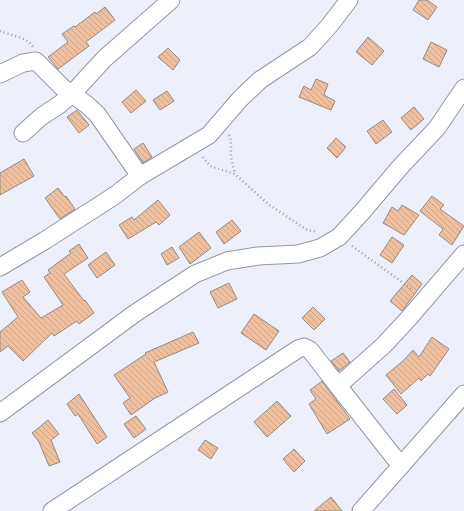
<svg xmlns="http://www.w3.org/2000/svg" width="464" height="511" font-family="Signika,sans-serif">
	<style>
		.building { fill: url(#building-back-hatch); stroke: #948b85 }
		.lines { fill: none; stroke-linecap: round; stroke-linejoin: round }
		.minor-casing { stroke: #9598a2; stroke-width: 19 }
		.path { stroke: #9d9fa8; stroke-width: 2.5; stroke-dasharray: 1 3; stroke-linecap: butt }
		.minor { stroke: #fff; stroke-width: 17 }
	</style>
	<defs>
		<pattern id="building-back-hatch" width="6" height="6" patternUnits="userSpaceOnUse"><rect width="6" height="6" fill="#f0bf9e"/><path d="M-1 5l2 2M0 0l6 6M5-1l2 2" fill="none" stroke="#cda488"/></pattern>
	</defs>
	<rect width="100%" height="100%" fill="#edf0fb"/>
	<g class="building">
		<path d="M419,0H427L437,7L428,20L413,10Z"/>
		<path d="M105,7L115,20L86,42L89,46L58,69L48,57L68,42L62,34L74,26L75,27L95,12L96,14Z"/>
		<path d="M368,37L384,51L372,65L356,52Z"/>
		<path d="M431,42L447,50L439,67L423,59Z"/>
		<path d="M168,48L180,60L173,70L158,57Z"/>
		<path d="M316,79L328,84L324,95L335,101L331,110L299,97L304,86L311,90Z"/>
		<path d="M136,90L146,101L131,113L122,102Z"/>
		<path d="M167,91L174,101L160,110L153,100Z"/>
		<path d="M414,107L424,119L411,130L401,118Z"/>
		<path d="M77,110L89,125L79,133L67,117Z"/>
		<path d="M383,120L392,132L376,144L367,131Z"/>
		<path d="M336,138L346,147L337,158L327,148Z"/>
		<path d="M143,143L152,157L143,163L134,149Z"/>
		<path d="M24,159L34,176L0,195V173Z"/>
		<path d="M58,188L65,197L66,196L75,209L60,219L45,198Z"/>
		<path d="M432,196L444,205L440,209L464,226L452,245L439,235L443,229L420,211Z"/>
		<path d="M158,200L170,215L159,225L156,222L128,239L119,225L132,217L134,220Z"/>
		<path d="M402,205L419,215L404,235L383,223L392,207L398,211Z"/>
		<path d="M232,220L241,231L224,244L216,232Z"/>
		<path d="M199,232L211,248L190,264L179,247Z"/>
		<path d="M392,237L404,245L392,263L380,255Z"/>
		<path d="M79,244L88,258L64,274L84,301L85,300L94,313L79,324L77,321L54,336L52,333L23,361L8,346L0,352V332L18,317L2,292L22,280L30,292L23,297L41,318L63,305L44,277L50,273L48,270L71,253L69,251Z"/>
		<path d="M172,247L179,258L167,265L161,254Z"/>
		<path d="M106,252L115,265L97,278L88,265Z"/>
		<path d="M412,275L422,284L402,311L390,301Z"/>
		<path d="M229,283L237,299L218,308L210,292Z"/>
		<path d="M313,307L325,319L314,330L302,318Z"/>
		<path d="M254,314L279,331L266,350L241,333Z"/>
		<path d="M193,332L199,343L154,362L168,392L155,398L131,415L123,403L130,398L114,375L146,354L145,353Z"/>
		<path d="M432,337L449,349L430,376L428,374L421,381L419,378L401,394L386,375L403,361L413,350L419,357Z"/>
		<path d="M343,353L350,362L339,371L331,361Z"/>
		<path d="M322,381L350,419L327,434L309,404L316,399L310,390Z"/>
		<path d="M394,389L407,405L397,414L383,399Z"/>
		<path d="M79,394L107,437L97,444L78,414L75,416L67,404Z"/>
		<path d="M277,401L291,416L267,437L254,422Z"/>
		<path d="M136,416L146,429L134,438L124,424Z"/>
		<path d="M48,420L59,434L51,440L60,462L49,466L39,442L32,433Z"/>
		<path d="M205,440L218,448L211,459L198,450Z"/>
		<path d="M294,449L305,461L294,472L283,459Z"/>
		<path d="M331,497L342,511H314Z"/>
	</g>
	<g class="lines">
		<defs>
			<g id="minor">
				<path d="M0,74L23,63L36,61L63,88L86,104L97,114L140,176"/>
				<path d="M23,133L42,116L59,105L72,94L104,59L171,0"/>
				<path d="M0,267L44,241L114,196L140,176L209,135L240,99L260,80L310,47L329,26L349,0"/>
				<path d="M0,413L134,314L195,274L227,261L258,256L298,254L320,248L339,237L362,212L401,166L437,128L464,88"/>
				<path d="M401,466L338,386L384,345L409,318L464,254"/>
				<path d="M52,511L298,349L304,347L310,350L338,386"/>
				<path d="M361,511L464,394"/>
			</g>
		</defs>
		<use href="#minor" class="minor-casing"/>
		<g class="path">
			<path d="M0,31C9,35 28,37 33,47"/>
			<path d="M229,135L231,140V157L235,174"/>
			<path d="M203,157L210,166L235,174L268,204L307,230L317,232"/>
			<path d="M352,246L413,290"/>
		</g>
		<use href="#minor" class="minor"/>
	</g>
</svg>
